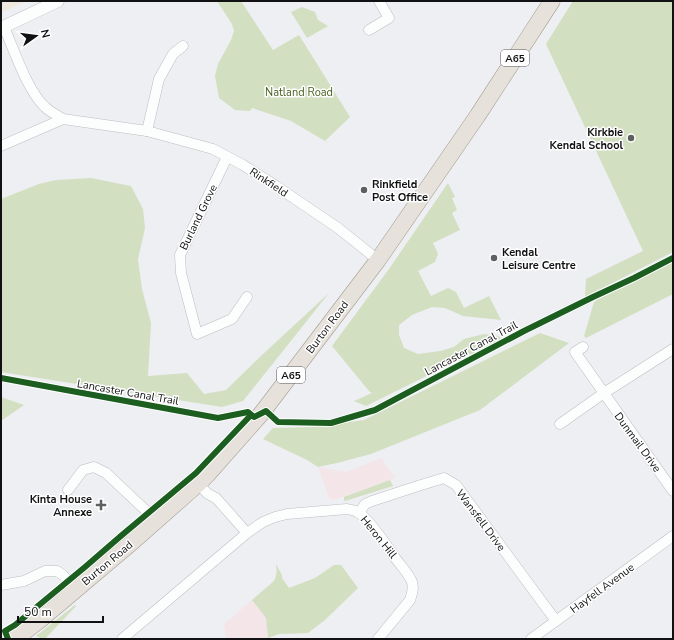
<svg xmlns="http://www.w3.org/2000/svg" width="674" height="640" font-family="'Nunito Sans',sans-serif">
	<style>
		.commercial { fill: #efe8df }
		.industrial { fill: #f4e5e9 }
		.green { fill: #d2dfc1 }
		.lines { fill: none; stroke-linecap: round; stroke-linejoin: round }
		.minor-casing { stroke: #bebec1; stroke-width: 11 }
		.tertiary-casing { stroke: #bebec1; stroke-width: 13 }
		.primary-casing { stroke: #a39c8f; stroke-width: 17 }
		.minor { stroke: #fcfdfd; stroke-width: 10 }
		.tertiary { stroke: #fcfdfd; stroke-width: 12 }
		.primary { stroke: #e6e2db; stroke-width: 16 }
		.cycleway-casing { stroke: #fff; stroke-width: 8 }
		.cycleway { stroke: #1b5e20; stroke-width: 6 }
		.poi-dot { fill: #5e5f61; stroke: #fff; stroke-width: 1.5 }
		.labels { text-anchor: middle; stroke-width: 3; stroke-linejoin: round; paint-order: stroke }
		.shield { fill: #fff; stroke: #58585a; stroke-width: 1 }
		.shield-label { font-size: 10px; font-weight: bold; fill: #111113 }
		.park-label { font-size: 11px; fill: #4a601f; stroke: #fff }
		.poi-label { font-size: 11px; font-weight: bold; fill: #111113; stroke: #fff; text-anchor: end }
		.street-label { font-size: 11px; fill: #111113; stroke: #fff }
	</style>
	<rect width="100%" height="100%" fill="#eeeff3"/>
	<path class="commercial" d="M1,1H26L1,13Z"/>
	<g class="industrial">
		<path d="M381,458L395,478L344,497L330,500L318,467L347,472Z"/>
		<path d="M252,600L266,618L268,638L263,639H226L224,624Z"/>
	</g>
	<g class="green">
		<path d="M217,1H241L273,50L299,35L350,117L325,141L291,121L252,108L250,111L235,110L219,98L215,76L218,64L231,40L234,31L232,24Z"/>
		<path d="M573,1H673V252L585,297L586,279L643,251L546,44Z"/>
		<path d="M302,7L315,12L318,20L328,26L307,38L291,12Z"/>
		<path d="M91,178L131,186L143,209L145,228L138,259L142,289L151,323L148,376L187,373L204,394L226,390L262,355L329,293L243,401L222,407L1,372V199L39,184L56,180Z"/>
		<path d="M448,183L455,197L452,198L457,210L452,213L460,230L433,243L438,254L435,262L418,271L431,296L448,288L456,292L464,308L489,296L501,320L463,316L445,308L432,307L412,315L399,325V335L404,348L418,354L440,351L454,347L464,339L484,334L499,336L501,339L366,406L354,401L372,393L369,391L332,346L389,269Z"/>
		<path d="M673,261V294L586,338L584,336L594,302L598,299Z"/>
		<path d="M540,333L569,343L480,410L371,454L337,463L318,467L307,460L263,439L273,428L314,427L364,420Z"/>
		<path d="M1,397L24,405L1,421Z"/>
		<path d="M390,480L393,486L345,501L344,500V497Z"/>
		<path d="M276,564L282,575V578L289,588L315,578L334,565H341L358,588L325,620L308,633L279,634L268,638L266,618L252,600L274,581C277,575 277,570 276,564Z"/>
		<path d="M75,605L76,606L45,639H42L36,636Z"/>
	</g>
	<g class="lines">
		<defs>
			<g id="minor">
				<path d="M4,27C14,50 27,90 45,107C50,112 57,115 63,119L147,131L213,149L243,165L276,186L338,228L378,260"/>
				<path d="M369,30L389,18L379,1"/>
				<path d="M147,131L159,79L173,54L183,46"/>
				<path d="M1,146L63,119"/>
				<path d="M227,157L180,255L181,273L197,334L232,319L247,297"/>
				<path d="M583,347L575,352L673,491"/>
				<path d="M560,424L604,393L673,349"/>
				<path d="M198,484L208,494L216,498L247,533"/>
				<path d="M68,490L83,470L94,467L106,473L157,521"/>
				<path d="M359,513L365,504L372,501L421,485L444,478L456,485L556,621"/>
				<path d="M1,585L24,581L45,571H57L63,575L76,590"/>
				<path d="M122,639L247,533L263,522L275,517L287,514L347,509C351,510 355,510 359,513C371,521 387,546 396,559C401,566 409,574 412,582C414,589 412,594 410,600L378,639"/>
				<path d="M531,639L673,536"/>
			</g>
			<path id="tertiary" d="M1,28L58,1"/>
			<path id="primary" d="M15,639L40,620L130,544L198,484L208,474L261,414L378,260L478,115L552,1"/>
		</defs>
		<use href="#minor" class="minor-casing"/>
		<use href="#tertiary" class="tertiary-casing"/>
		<use href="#primary" class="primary-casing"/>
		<use href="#minor" class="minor"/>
		<use href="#tertiary" class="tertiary"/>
		<use href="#primary" class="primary"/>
		<defs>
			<g id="cycleway">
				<path d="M1,378L218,418L248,412L254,417L266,411L278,422L331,423L375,410L524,331L593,297L634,278L673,258"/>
				<path d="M8,639L5,631L15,625L85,567L122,535L196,473L251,415"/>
			</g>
		</defs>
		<use href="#cycleway" class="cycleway-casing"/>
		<use href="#cycleway" class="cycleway"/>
	</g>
	<g class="poi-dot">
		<circle cx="631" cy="138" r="4"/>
		<circle cx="364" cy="190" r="4"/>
		<circle cx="494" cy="258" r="4"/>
		<path d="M99 499h4v4h4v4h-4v4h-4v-4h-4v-4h4z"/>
	</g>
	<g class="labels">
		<g class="shield">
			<rect x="501" y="50" width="28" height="16" rx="3"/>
			<rect x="277" y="367" width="28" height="16" rx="3"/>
		</g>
		<g class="shield-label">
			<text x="515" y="62">A65</text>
			<text x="291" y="379">A65</text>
		</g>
		<g class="park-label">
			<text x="299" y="96">Natland Road</text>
		</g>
		<g class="poi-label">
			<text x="623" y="136">Kirkbie<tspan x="623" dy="13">Kendal School</tspan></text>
			<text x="372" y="188" text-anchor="start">Rinkfield<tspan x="372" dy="13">Post Office</tspan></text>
			<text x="502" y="256" text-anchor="start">Kendal<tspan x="502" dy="13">Leisure Centre</tspan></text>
			<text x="92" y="503">Kinta House<tspan x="92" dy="13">Annexe</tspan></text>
		</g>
		<g class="street-label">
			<text transform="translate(269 182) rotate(33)" y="4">Rinkfield</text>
			<text transform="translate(198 217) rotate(-64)" y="4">Burland Grove</text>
			<text transform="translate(327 327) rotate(-53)" y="4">Burton Road</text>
			<text transform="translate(471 348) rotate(-28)" y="4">Lancaster Canal Trail</text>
			<text transform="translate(128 392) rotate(10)" y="4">Lancaster Canal Trail</text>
			<text transform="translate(638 442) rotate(54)" y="4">Dunmail Drive</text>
			<text transform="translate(481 520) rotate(53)" y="4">Wansfell Drive</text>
			<text transform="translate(379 537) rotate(51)" y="4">Heron Hill</text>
			<text transform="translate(107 563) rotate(-40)" y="4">Burton Road</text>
			<text transform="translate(602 588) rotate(-36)" y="4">Hayfell Avenue</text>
		</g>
	</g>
	<rect width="674" height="640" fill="none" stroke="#111113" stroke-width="4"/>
	<g transform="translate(36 36) rotate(76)" stroke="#ffffff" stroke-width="3" paint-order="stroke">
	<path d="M0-3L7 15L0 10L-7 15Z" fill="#111113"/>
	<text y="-6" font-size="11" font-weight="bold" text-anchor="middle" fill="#111113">N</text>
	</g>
	<path d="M18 616v6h85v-6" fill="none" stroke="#111113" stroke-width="2"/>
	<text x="24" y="616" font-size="12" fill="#111113" stroke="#ffffff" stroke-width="3" paint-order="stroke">50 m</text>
</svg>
